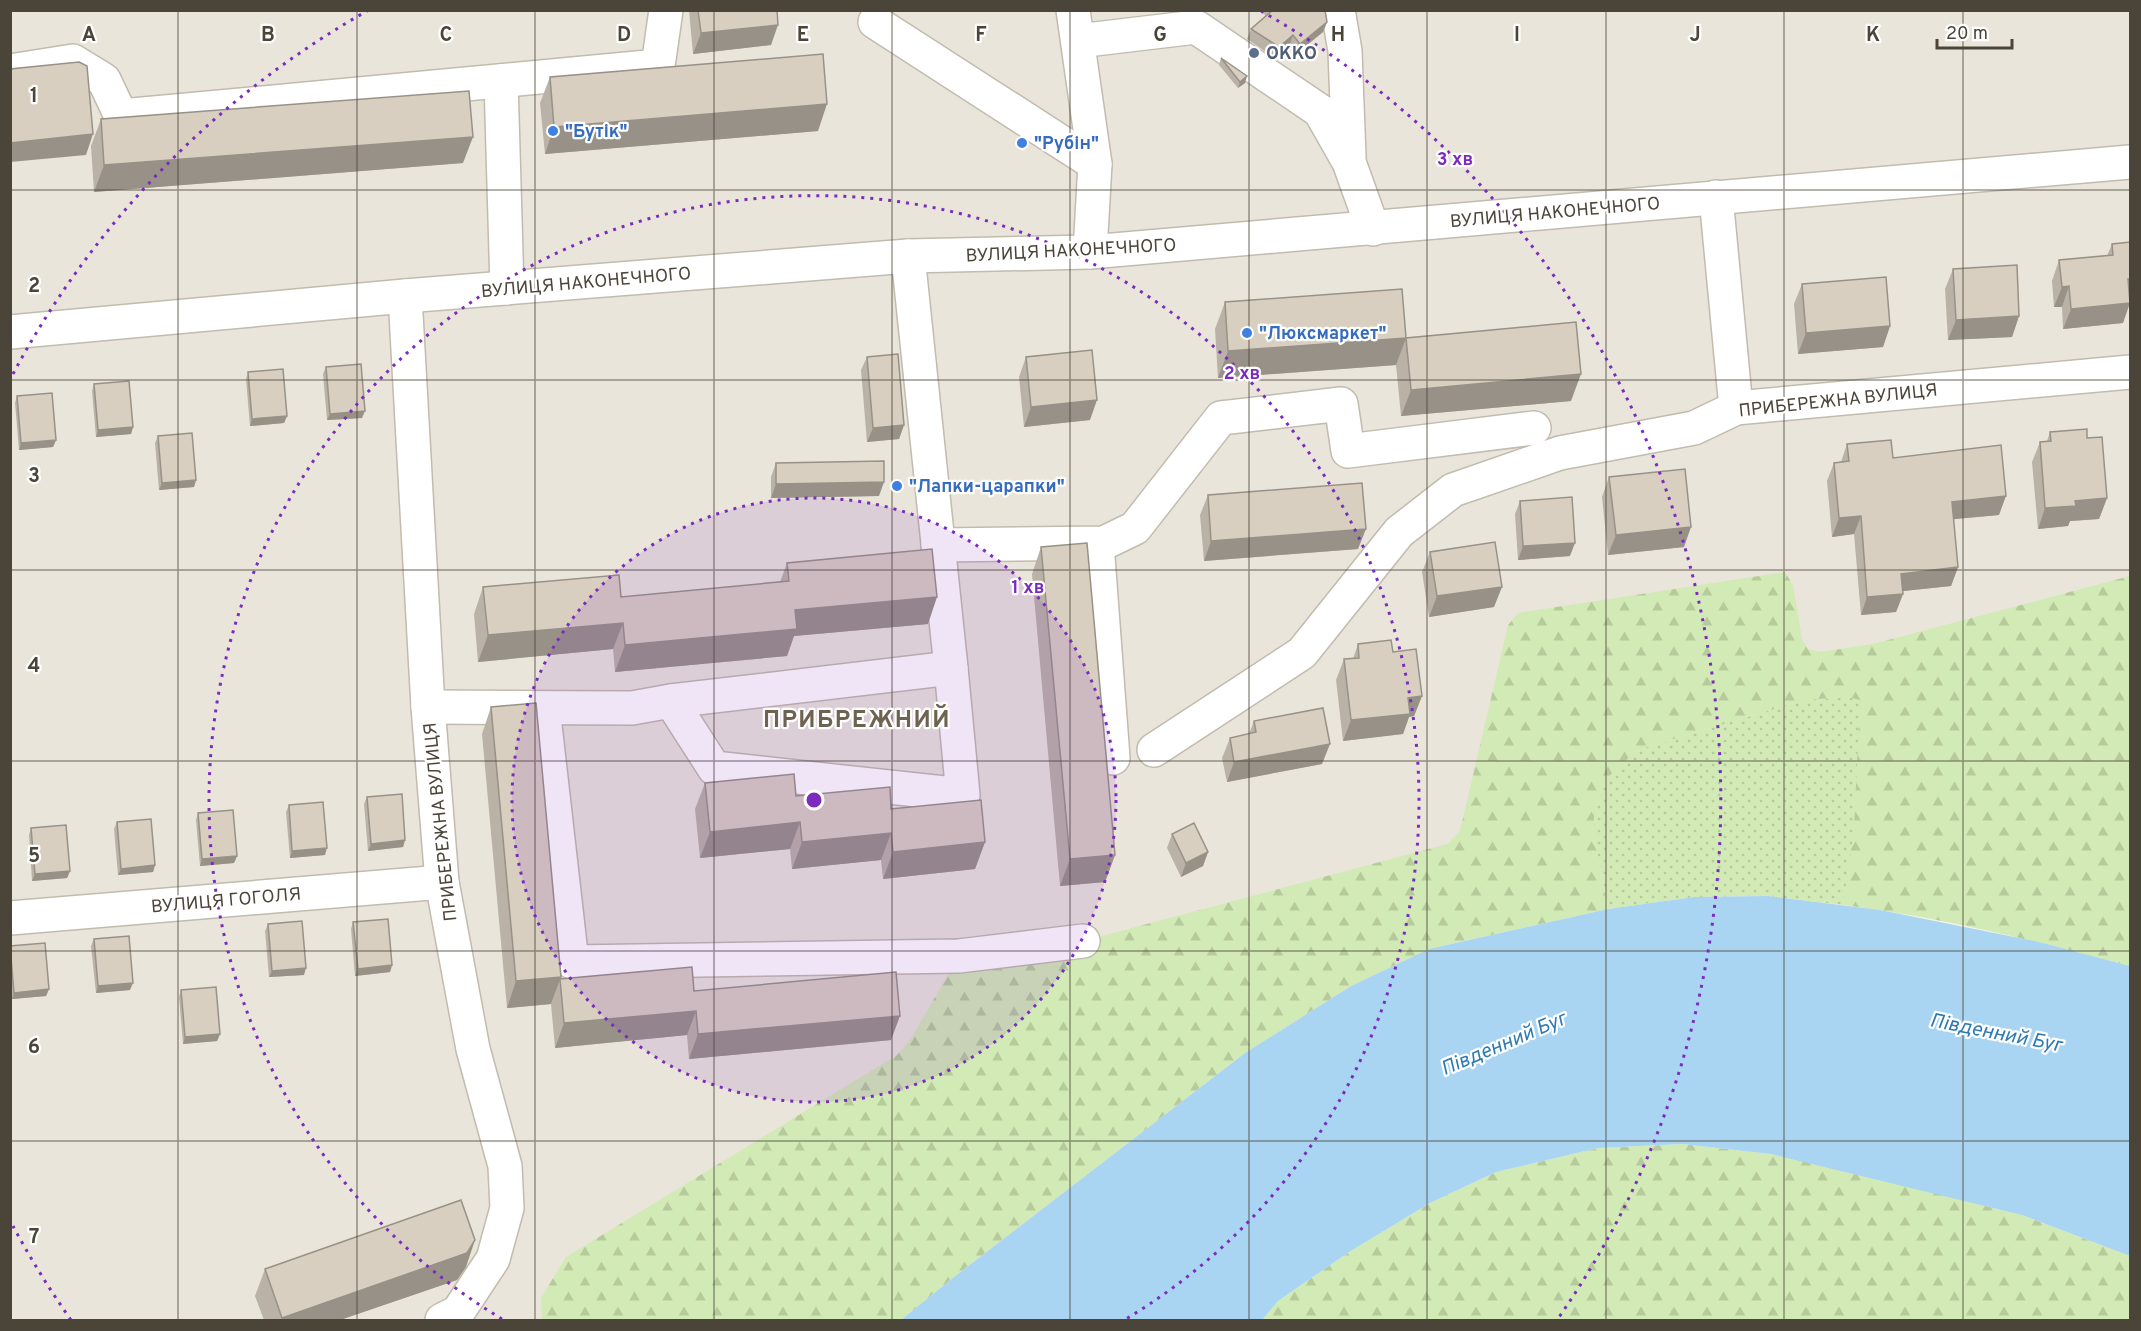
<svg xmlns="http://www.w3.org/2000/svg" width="2141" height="1331" font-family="Overpass,sans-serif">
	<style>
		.residential { fill: #eae5da }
		.grass { fill: url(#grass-dots) }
		.forest { fill: url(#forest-firs) }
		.water { fill: #a9d4f2 }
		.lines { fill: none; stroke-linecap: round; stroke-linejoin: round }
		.minor-casing { stroke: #c2bbae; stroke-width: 36 }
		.minor { stroke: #fff; stroke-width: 33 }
		.wall { fill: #bab2a6 }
		.shaded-wall { fill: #979187 }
		.building { fill: #d8cfc1; stroke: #979187; stroke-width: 1.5 }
		.grid { fill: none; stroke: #4b4439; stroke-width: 1.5; stroke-opacity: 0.55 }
		.ring { fill: none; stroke: #7b2cbf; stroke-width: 3; stroke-dasharray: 3 6 }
		.service-dot { fill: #5c6f8a; stroke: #fff; stroke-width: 2 }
		.shop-dot { fill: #3f7fe0; stroke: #fff; stroke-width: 2 }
		.labels { text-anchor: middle; stroke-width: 4.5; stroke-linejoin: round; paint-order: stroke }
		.service-label { font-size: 18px; font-weight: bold; fill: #4e5e75; stroke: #fff; text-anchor: start }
		.shop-label { font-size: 18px; font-weight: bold; fill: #366cbe; stroke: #fff; text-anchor: start }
		.street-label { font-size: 18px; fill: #4b4439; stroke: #fff }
		.water-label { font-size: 20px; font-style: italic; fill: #2e7ab2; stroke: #fff }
		.district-label { font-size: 24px; font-weight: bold; letter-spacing: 1.5px; fill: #6e6250; stroke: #fff }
		.grid-label { font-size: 20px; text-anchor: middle; font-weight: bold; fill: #4b4439; stroke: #fff; stroke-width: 4.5; stroke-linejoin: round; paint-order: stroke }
		.centre { fill: #7b2cbf; stroke: #fff; stroke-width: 3 }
		.ring-label { font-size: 18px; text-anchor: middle; font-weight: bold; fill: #7b2cbf; stroke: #fff; stroke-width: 4.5; stroke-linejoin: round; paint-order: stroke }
	</style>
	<defs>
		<pattern id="grass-dots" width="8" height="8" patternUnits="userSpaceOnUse" patternTransform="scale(1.5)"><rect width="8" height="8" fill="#d2eab5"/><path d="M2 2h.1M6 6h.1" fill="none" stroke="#b6ca9c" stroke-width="1.8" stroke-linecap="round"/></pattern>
		<pattern id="forest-firs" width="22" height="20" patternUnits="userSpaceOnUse" patternTransform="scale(1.5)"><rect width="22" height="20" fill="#d2eab5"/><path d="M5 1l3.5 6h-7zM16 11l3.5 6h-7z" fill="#b6ca9c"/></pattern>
	</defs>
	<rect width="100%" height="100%" fill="#f6f3ec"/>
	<path class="residential" d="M10,11H2130V892L1854,829L1333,925L799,1320H11Z"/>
	<path class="grass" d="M1847,697L1870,702L1886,709L1847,879L1843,905L1768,896L1694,897L1608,909L1594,834V813L1605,780L1637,750L1804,700Z"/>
	<g class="forest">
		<path d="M1785,572L1793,585L1802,639L1808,649L1820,652L1873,644L2130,576V966C2036,941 1940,917 1843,905L1854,829L1860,700L1847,697L1804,700L1637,750L1605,780L1594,813V834L1608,909L1429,949L1351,986L1245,1053L954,1277L901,1320H542L541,1298L566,1257L897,1055L910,1040L959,956L1083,941L1447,844L1460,831L1508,625L1518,613Z"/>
		<path d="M1682,1144L1771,1154L1840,1169L2022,1215L2130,1256V1320H1262L1278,1301L1349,1252L1430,1203L1496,1172L1598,1148Z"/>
	</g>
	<path class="water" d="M1768,896L1880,910L2039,942L2130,966V1256L2022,1215L1771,1154L1682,1144L1598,1148L1496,1172L1430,1203L1349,1252L1278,1301L1262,1320H901L954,1277L1245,1053L1351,986L1429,949L1608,909L1694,897Z"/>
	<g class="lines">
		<defs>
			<g id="minor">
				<path d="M1073,10L1095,164L1090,252"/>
				<path d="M1338,10L1345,51L1349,157"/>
				<path d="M875,22L1095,164"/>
				<path d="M1078,41L1196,27L1320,111L1349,162L1373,229"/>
				<path d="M10,71L73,61L104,80L121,116L176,111L658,66L666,10"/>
				<path d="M501,81L507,288"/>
				<path d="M1716,197L1736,408"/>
				<path d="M405,296L428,707L442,882L473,1049L505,1166L507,1208L493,1259L458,1312L442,1320"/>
				<path d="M10,332L405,296L908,256L1090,252L2130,162"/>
				<path d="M1097,544L1113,758"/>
				<path d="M938,545L1104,543L1135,528L1221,418L1341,404L1348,451L1534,428"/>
				<path d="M671,701L951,668"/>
				<path d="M428,707L632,708L671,701L714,768L963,795L951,668L908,256"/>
				<path d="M543,708L572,962L959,956L1083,941"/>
				<path d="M1154,750L1302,653L1399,532L1453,490L1560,453L1694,428L1736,408L2130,372"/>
				<path d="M10,918L442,882"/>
			</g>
		</defs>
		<use href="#minor" class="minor-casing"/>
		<use href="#minor" class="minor"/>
	</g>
	<g class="wall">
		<path d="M689,10H777L771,45L693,54Z"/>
		<path d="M1263,10H1325L1327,22L1323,32L1296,54L1289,46L1275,58L1247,39L1251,29L1266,16L1262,12Z"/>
		<path d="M1221,58L1245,83L1238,88L1219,65Z"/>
		<path d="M550,77L818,131L545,154L540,103Z"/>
		<path d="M101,119L463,163L94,192L91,146Z"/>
		<path d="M2112,244L2129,295L2123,323L2063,329L2062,307H2054L2052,281L2059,260L2107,256Z"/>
		<path d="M1953,269L2019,316L2012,337L1948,340L1945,289Z"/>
		<path d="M1802,284L1890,326L1883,347L1798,354L1794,304Z"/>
		<path d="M1225,302L1406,338L1571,401L1401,416L1396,365L1218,378L1215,329Z"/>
		<path d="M867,357L904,425L899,439L867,442L861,370Z"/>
		<path d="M1026,357L1090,420L1024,427L1019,377Z"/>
		<path d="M326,367L362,418L327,420L323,374Z"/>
		<path d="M248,372L287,416L284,423L250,426L246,379Z"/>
		<path d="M94,384L133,427L131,434L96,437L92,391Z"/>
		<path d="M17,396L56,440L53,447L19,450L15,403Z"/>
		<path d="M2050,432L2087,438L2107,498L2099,519L2070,521L2068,526L2038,529L2032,462L2040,442L2047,441Z"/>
		<path d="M158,436L196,480L194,487L159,490L155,443Z"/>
		<path d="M1847,444L1893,458L1999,515L1953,519L1958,567L1951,586L1903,591V594L1896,612L1861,615L1854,534L1832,537L1827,481L1834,463L1841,462Z"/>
		<path d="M776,463L879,496L771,498V477Z"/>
		<path d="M1609,477L1684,547L1608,555L1602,497Z"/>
		<path d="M1208,495L1358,549L1204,561L1200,515Z"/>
		<path d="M1520,501L1570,556L1518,560L1515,514Z"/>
		<path d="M1041,547L1115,855L1105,882L1060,886L1032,574Z"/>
		<path d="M1430,552L1494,607L1429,617L1422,572Z"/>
		<path d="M787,563L928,624L794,636L787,656L615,672L613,649L478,662L474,614L483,587L621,597L780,582Z"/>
		<path d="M1358,644L1393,652L1422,696L1414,716L1409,717L1403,734L1343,741L1336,680L1344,659H1353Z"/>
		<path d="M491,707L561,977L551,1004L507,1008L482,734Z"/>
		<path d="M1254,721L1322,764L1227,782L1222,758L1230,738L1249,734Z"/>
		<path d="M705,783L796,796L891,809L985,842L975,869L883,879L881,860L792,869L790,849L700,858L695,809Z"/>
		<path d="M367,797L405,840L403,847L368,851L364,804Z"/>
		<path d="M289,805L325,855L290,858L286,812Z"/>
		<path d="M198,813L237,856L234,863L200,866L196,820Z"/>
		<path d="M117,822L155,865L153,872L118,875L114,829Z"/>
		<path d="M31,828L70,871L67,878L32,881L29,835Z"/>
		<path d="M1172,834L1208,852L1203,866L1181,877L1167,848Z"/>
		<path d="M353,922L392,965L390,972L355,976L351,929Z"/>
		<path d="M268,924L304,975L269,977L265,931Z"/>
		<path d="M94,939L130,990L96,993L91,946Z"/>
		<path d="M10,946L49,989L46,996L12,999L10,987Z"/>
		<path d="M560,979L694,991L891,1040L689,1059L687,1035L555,1048L551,1004Z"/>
		<path d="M181,990L220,1034L217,1041L183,1044L179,997Z"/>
		<path d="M466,1267L457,1280L340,1320H264L255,1296L265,1269Z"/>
	</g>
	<g class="shaded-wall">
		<path d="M1327,22L1323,32L1296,54L1300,44Z"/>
		<path d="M778,25L771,45L693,54L701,33Z"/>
		<path d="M1293,35L1289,46L1275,58L1279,47Z"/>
		<path d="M1247,76L1245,83L1238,88L1240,82Z"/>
		<path d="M827,104L818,131L545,154L554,127Z"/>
		<path d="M93,134L86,155L10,162V143Z"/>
		<path d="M473,137L463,163L94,192L104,165Z"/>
		<path d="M2128,279H2130V292L2128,298Z"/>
		<path d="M2069,286L2062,307H2054L2062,287Z"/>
		<path d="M2130,303L2123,323L2063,329L2071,309Z"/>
		<path d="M2019,316L2012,337L1948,340L1956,320Z"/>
		<path d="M1890,326L1883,347L1798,354L1806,333Z"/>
		<path d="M1406,338L1396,365L1218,378L1228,351Z"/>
		<path d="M1581,374L1571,401L1401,416L1411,390Z"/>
		<path d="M1097,400L1090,420L1024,427L1031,407Z"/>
		<path d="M365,411L362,418L327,420L330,414Z"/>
		<path d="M287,416L284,423L250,426L252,419Z"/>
		<path d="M904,425L899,439L867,442L873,428Z"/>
		<path d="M133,427L131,434L96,437L98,430Z"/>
		<path d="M56,440L53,447L19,450L21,443Z"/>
		<path d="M196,480L194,487L159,490L162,483Z"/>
		<path d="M884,482L879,496L771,498L776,484Z"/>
		<path d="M2006,496L1999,515L1945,520L1952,502Z"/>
		<path d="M2107,498L2099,519L2070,521L2068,526L2038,529L2045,508L2075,501Z"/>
		<path d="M1861,516L1854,534L1832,537L1839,518Z"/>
		<path d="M1691,527L1684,547L1608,555L1616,535Z"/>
		<path d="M1366,529L1358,549L1204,561L1211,541Z"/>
		<path d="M1575,543L1570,556L1518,560L1523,546Z"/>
		<path d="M1958,567L1951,586L1894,592L1901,574Z"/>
		<path d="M1502,587L1494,607L1429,617L1437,596Z"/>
		<path d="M1903,594L1896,612L1861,615L1867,597Z"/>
		<path d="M937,597L928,624L794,636L787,656L615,672L625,645L795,610Z"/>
		<path d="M623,623L613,649L478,662L488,635Z"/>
		<path d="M1422,696L1414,716L1409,717L1403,734L1343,741L1351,720L1408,698Z"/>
		<path d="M1330,744L1322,764L1227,782L1234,762Z"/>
		<path d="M800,822L790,849L700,858L710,832Z"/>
		<path d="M891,833L881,860L792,869L802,842Z"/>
		<path d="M405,840L403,847L368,851L371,844Z"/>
		<path d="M985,842L975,869L883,879L893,852Z"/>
		<path d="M327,848L325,855L290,858L292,851Z"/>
		<path d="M1208,852L1203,866L1181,877L1186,863Z"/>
		<path d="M1115,855L1105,882L1060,886L1070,859Z"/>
		<path d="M237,856L234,863L200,866L202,859Z"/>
		<path d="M155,865L153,872L118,875L121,869Z"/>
		<path d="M70,871L67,878L32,881L35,874Z"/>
		<path d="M392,965L390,972L355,976L358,969Z"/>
		<path d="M306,968L304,975L269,977L272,971Z"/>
		<path d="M561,977L551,1004L507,1008L516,981Z"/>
		<path d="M133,983L130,990L96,993L98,986Z"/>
		<path d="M49,989L46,996L12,999L14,993Z"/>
		<path d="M696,1011L687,1035L555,1048L564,1023Z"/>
		<path d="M900,1016L891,1040L689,1059L698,1034Z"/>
		<path d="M220,1034L217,1041L183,1044L185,1037Z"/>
		<path d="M475,1240L466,1267L457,1280L340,1320H281L282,1318Z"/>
	</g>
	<g class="building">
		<path d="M698,10H777L778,25L701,33Z"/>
		<path d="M1273,10H1325L1327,22L1300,44L1293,35L1279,47L1251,29Z"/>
		<path d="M823,54L827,104L554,127L550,77Z"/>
		<path d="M1221,58L1247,76L1240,82Z"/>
		<path d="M79,62L87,66L93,134L10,143V69Z"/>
		<path d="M469,91L473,137L104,165L101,119Z"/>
		<path d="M2130,242V279H2128L2130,303L2071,309L2069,286L2062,287L2059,260L2113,255L2112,244Z"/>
		<path d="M2017,265L2019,316L1956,320L1953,269Z"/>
		<path d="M1886,277L1890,326L1806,333L1802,284Z"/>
		<path d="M1402,289L1406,338L1228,351L1225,302Z"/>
		<path d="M1576,322L1581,374L1411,390L1406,338Z"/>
		<path d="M1092,350L1097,400L1031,407L1026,357Z"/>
		<path d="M898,354L904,425L873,428L867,357Z"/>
		<path d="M361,364L365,411L330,414L326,367Z"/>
		<path d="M283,369L287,416L252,419L248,372Z"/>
		<path d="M129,381L133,427L98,430L94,384Z"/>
		<path d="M52,393L56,440L21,443L17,396Z"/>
		<path d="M2087,429V438L2102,437L2107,498L2075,501L2076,506L2045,508L2040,442L2051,441L2050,432Z"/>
		<path d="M192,433L196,480L162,483L158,436Z"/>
		<path d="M1891,440L1893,458L2001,445L2006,496L1952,502L1958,567L1901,574L1903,594L1867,597L1861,516L1839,518L1834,463L1849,461L1847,444Z"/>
		<path d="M884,461V482L776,484V463Z"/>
		<path d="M1685,469L1691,527L1616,535L1609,477Z"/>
		<path d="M1362,483L1366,529L1211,541L1208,495Z"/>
		<path d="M1572,497L1575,543L1523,546L1520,501Z"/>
		<path d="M1495,542L1502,587L1437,596L1430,552Z"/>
		<path d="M1087,543L1115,855L1070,859L1041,547Z"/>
		<path d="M932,549L937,597L795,610L797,629L625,645L623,623L488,635L483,587L619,575L621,597L789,581L787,563Z"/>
		<path d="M1391,640L1393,652L1416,649L1422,696L1408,698L1410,714L1351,720L1344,659L1359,658L1358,644Z"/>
		<path d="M536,703L561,977L516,981L491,707Z"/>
		<path d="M1323,708L1330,744L1234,762L1230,738L1256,732L1254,721Z"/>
		<path d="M794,774L796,796L890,787L891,809L981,800L985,842L893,852L891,833L802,842L800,822L710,832L705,783Z"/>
		<path d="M402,794L405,840L371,844L367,797Z"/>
		<path d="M323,802L327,848L292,851L289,805Z"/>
		<path d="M233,810L237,856L202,859L198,813Z"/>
		<path d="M151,819L155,865L121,869L117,822Z"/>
		<path d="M1194,823L1208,852L1186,863L1172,834Z"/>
		<path d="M66,825L70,871L35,874L31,828Z"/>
		<path d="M388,919L392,965L358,969L353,922Z"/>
		<path d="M302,921L306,968L272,971L268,924Z"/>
		<path d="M129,936L133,983L98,986L94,939Z"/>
		<path d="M45,943L49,989L14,993L10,946Z"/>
		<path d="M692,967L694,991L896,972L900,1016L698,1034L696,1011L564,1023L560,979Z"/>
		<path d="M216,987L220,1034L185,1037L181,990Z"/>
		<path d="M461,1200L475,1240L467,1253L282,1318L265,1269Z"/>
	</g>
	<path class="grid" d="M178,10V1320M357,10V1320M535,10V1320M714,10V1320M892,10V1320M1070,10V1320M1249,10V1320M1427,10V1320M1606,10V1320M1784,10V1320M1963,10V1320M10,190H2130M10,380H2130M10,570H2130M10,761H2130M10,951H2130M10,1141H2130"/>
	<circle cx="814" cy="800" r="302" fill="#7b2cbf" fill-opacity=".12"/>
	<g class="ring">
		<circle cx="814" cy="800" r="302"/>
		<path d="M502 1319A605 605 0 1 1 1126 1319"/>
		<path d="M71 1320A907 907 0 0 1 13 1226M13 374A907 907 0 0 1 367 11M1261 11A907 907 0 0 1 1557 1320"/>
	</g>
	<circle class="service-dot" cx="1254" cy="53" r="6"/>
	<g class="shop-dot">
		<circle cx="553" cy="131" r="6"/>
		<circle cx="1022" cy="143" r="6"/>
		<circle cx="1247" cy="333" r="6"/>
		<circle cx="897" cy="486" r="6"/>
	</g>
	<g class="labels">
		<g class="service-label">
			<text x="1266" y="59">ОККО</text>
		</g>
		<g class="shop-label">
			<text x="565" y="137">"Бутік"</text>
			<text x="1034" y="149">"Рубін"</text>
			<text x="1259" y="339">"Люксмаркет"</text>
			<text x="909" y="492">"Лапки-царапки"</text>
		</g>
		<g class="street-label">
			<text transform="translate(1555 212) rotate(-5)" y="6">ВУЛИЦЯ НАКОНЕЧНОГО</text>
			<text transform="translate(1071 250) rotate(-3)" y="6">ВУЛИЦЯ НАКОНЕЧНОГО</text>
			<text transform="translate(586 282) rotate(-5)" y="6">ВУЛИЦЯ НАКОНЕЧНОГО</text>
			<text transform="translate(1838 400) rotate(-6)" y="6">ПРИБЕРЕЖНА ВУЛИЦЯ</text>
			<text transform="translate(440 822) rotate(-96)" y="6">ПРИБЕРЕЖНА ВУЛИЦЯ</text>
			<text transform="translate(226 900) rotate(-5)" y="6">ВУЛИЦЯ ГОГОЛЯ</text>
		</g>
		<g class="water-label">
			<text transform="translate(1996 1032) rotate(11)" y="7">Південний Буг</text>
			<text transform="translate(1503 1043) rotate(-23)" y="7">Південний Буг</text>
		</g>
		<g class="district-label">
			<text x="857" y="727">ПРИБРЕЖНИЙ</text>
		</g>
	</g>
	<g class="grid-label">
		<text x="89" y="41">A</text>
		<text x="268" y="41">B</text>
		<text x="446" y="41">C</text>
		<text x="624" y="41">D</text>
		<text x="803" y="41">E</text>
		<text x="981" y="41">F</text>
		<text x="1160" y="41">G</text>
		<text x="1338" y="41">H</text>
		<text x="1517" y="41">I</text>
		<text x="1695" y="41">J</text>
		<text x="1873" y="41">K</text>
		<text x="34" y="102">1</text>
		<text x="34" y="292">2</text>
		<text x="34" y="482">3</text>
		<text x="34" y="672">4</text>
		<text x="34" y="862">5</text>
		<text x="34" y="1053">6</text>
		<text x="34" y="1243">7</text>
	</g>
	<circle cx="814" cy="800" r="9" class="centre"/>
	<g class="ring-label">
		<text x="1455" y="165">3 хв</text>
		<text x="1242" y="379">2 хв</text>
		<text x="1028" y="593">1 хв</text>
	</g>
	<rect width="2141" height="1331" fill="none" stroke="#4b4439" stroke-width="24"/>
	<path d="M1937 39v9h75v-9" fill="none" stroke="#4b4439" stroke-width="3"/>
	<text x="1946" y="39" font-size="18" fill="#4b4439" stroke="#ffffff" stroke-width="4.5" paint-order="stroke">20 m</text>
</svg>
